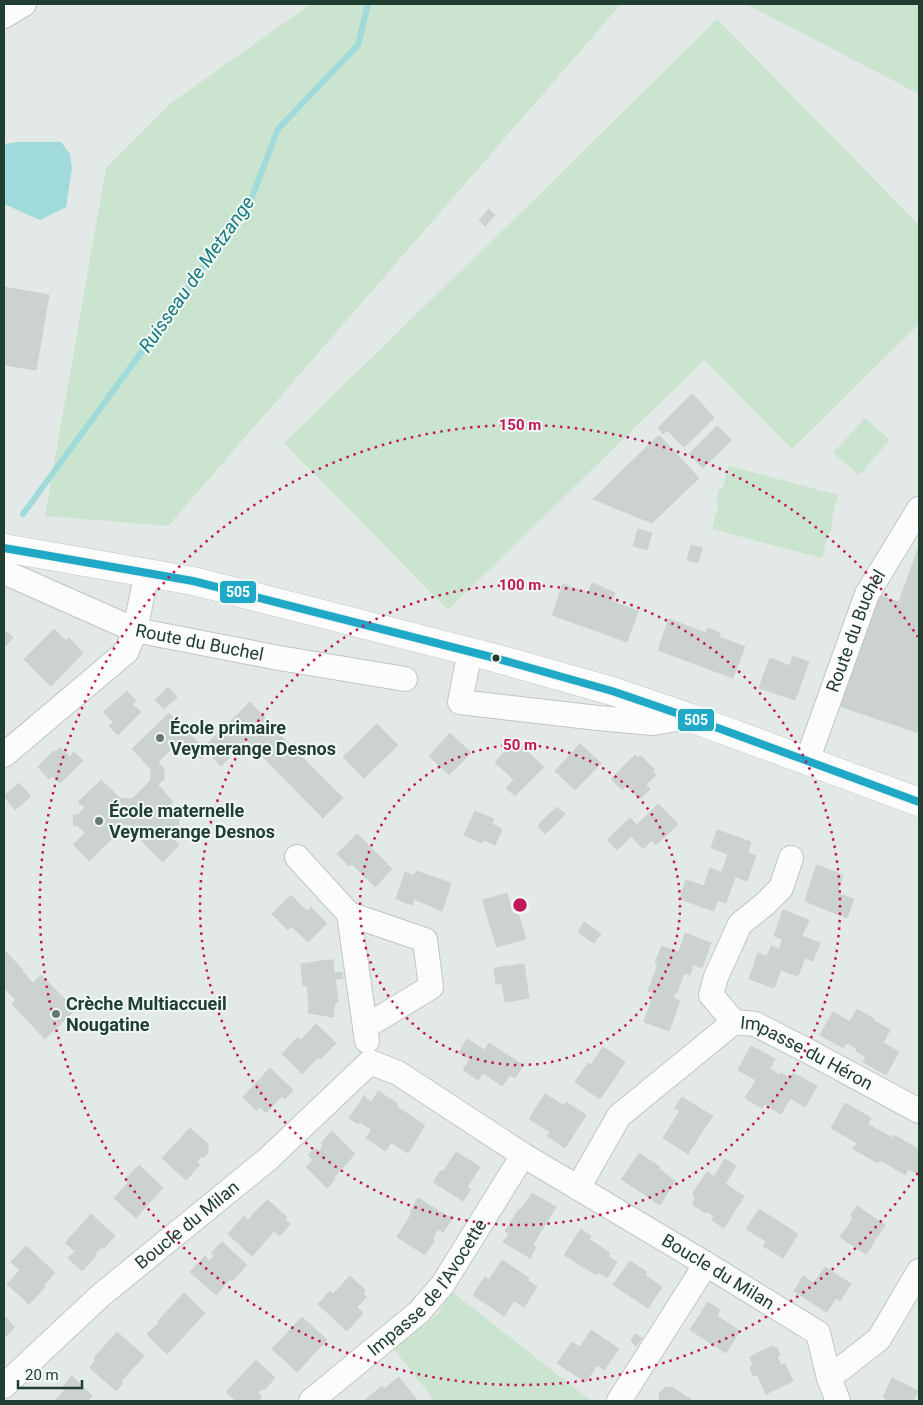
<svg xmlns="http://www.w3.org/2000/svg" width="923" height="1405" font-family="Roboto,sans-serif">
	<style>
		.green { fill: #cbe4cf }
		.water { fill: #a0dada }
		.lines { fill: none; stroke-linecap: round; stroke-linejoin: round }
		.stream { stroke: #a0dada; stroke-width: 6 }
		.building { fill: #ccd2cf; stroke: #cbd2cf }
		.street-casing { stroke: #c0c6c3; stroke-width: 26 }
		.secondary-casing { stroke: #bfc7c3; stroke-width: 29 }
		.street { stroke: #fbfcfb; stroke-width: 24 }
		.secondary { stroke: #fbfcfb; stroke-width: 28 }
		.bus-1-casing { stroke: #f1f8f4; stroke-width: 11 }
		.bus-1 { stroke: #1fa9c7; stroke-width: 8 }
		.ring { fill: none; stroke: #c2185b; stroke-width: 2.5; stroke-dasharray: 2.5 5 }
		.bus-dot { fill: #203e31; stroke: #f1f8f4; stroke-width: 2 }
		.poi-dot { fill: #647a70; stroke: #f1f8f4; stroke-width: 2 }
		.labels { text-anchor: middle; stroke-width: 4; stroke-linejoin: round; paint-order: stroke }
		.street-label { font-size: 18px; fill: #203e31; stroke: #f1f8f4 }
		.poi-label { font-size: 18px; font-weight: bold; fill: #203e31; stroke: #f1f8f4; text-anchor: start }
		.water-label { font-size: 19px; font-style: italic; fill: #167b7e; stroke: #f1f8f4 }
		.centre { fill: #c2185b; stroke: #f1f8f4; stroke-width: 2.5 }
		.ring-label { font-size: 15px; text-anchor: middle; font-weight: bold; fill: #c2185b; stroke: #f1f8f4; stroke-width: 4; stroke-linejoin: round; paint-order: stroke }
		.line-badge { stroke: #f1f8f4; stroke-width: 2 }
		.badge-label { font-size: 14px; text-anchor: middle; font-weight: bold; fill: #fff }
	</style>
	<rect width="100%" height="100%" fill="#e3e9e6"/>
	<g class="green">
		<path d="M311,4H621L168,526L45,516L106,168L171,103Z"/>
		<path d="M746,4H919V94Z"/>
		<path d="M717,19L919,225V324L792,449L704,360L448,610L284,443L541,193Z"/>
		<path d="M865,418L890,440L859,475L833,453Z"/>
		<path d="M729,466L838,495L831,521L833,522L830,534L828,533L822,558L712,529L719,503L716,502L719,489H722Z"/>
		<path d="M451,1291L591,1401H435L394,1349L439,1313Z"/>
	</g>
	<path class="water" d="M18,142H61L70,154L72,169L66,207L40,220L4,204V144Z"/>
	<g class="lines">
		<path class="stream" d="M23,514L249,205L278,129L358,45L368,4"/>
	</g>
	<g class="building">
		<path d="M489,209L495,215L485,226L479,220Z"/>
		<path d="M4,287L49,295L36,370L4,365Z"/>
		<path d="M692,394L700,402L683,419L675,411Z"/>
		<path d="M700,402L714,418L684,447L667,430L663,434L658,428L675,411L683,419Z"/>
		<path d="M717,426L727,436L699,464L689,454Z"/>
		<path d="M659,435L699,478L652,523L593,499Z"/>
		<path d="M727,436L731,440L703,468L699,464Z"/>
		<path d="M638,529L652,533L647,550L633,546Z"/>
		<path d="M691,545L702,548L698,563L687,560Z"/>
		<path d="M919,546V733L839,706L878,595L899,602Z"/>
		<path d="M592,583L603,587L600,597L588,593Z"/>
		<path d="M563,584L600,597L588,628L552,615Z"/>
		<path d="M603,588L615,593L612,601L600,597Z"/>
		<path d="M600,597L638,611L627,642L588,628Z"/>
		<path d="M669,619L706,633L695,664L658,650Z"/>
		<path d="M708,628L720,633L719,637L745,647L733,678L695,664Z"/>
		<path d="M54,629L66,641L69,638L83,653L51,686L24,659Z"/>
		<path d="M4,630L13,637L4,648Z"/>
		<path d="M793,656L809,662L795,700L759,688L763,677H762L763,674H764L770,658L790,666Z"/>
		<path d="M168,687L177,697L164,709L155,700Z"/>
		<path d="M127,691L136,701L132,704L141,712L118,735L109,726L113,722L103,712Z"/>
		<path d="M250,702L267,720L221,766L203,748Z"/>
		<path d="M169,713L195,739L188,745L181,739L158,762L164,768V779L158,785L173,802L167,808L174,814H178L179,825H175L168,833L179,845L163,862L132,831V825L121,824V830L89,861L73,845L85,833L77,825L74,826L73,815H78L85,807L78,802L95,786L114,804L120,798L132,799L151,780V769L132,749Z"/>
		<path d="M266,721L343,798L323,818L246,740Z"/>
		<path d="M377,724L398,745L364,778L343,757Z"/>
		<path d="M450,733L471,753L449,775L429,756Z"/>
		<path d="M195,739L207,752L201,759L188,745Z"/>
		<path d="M516,740L536,760L516,782L495,762Z"/>
		<path d="M580,744L601,763L575,790L555,771Z"/>
		<path d="M60,748L70,757L74,752L83,761L60,783L52,776L49,779L38,767L54,751L55,752Z"/>
		<path d="M635,755L638,758L641,756L655,770L652,772L656,775L646,785L650,789L640,799L626,785L622,790L611,779Z"/>
		<path d="M536,760L544,767L515,796L506,788L514,780L516,782Z"/>
		<path d="M101,780L120,798L114,804L95,786Z"/>
		<path d="M19,783L31,796L23,803L11,790Z"/>
		<path d="M11,790L23,803L15,810L4,796Z"/>
		<path d="M658,804L678,824L656,845L637,825Z"/>
		<path d="M557,807L565,814L552,827L544,819Z"/>
		<path d="M475,811L494,819L488,831L470,822Z"/>
		<path d="M630,818L652,840L643,849L631,836L617,850L607,840Z"/>
		<path d="M544,819L552,827L545,834L538,826Z"/>
		<path d="M470,822L488,831L482,843L464,835Z"/>
		<path d="M492,824L502,829L495,845L484,840Z"/>
		<path d="M717,830L740,838L737,848L756,856L747,881L722,872L728,854L711,848Z"/>
		<path d="M357,834L392,869L375,887L352,864L349,866L337,854Z"/>
		<path d="M740,838L751,842L748,852L737,848Z"/>
		<path d="M817,865L843,875L837,893L854,899L847,918L817,906L820,896L808,891Z"/>
		<path d="M710,868L735,877L726,903L706,896L702,907L680,899L686,880L704,886Z"/>
		<path d="M416,871L451,883L442,911L414,899L412,905L396,899L405,872L414,876Z"/>
		<path d="M808,891L820,896L817,906L805,901Z"/>
		<path d="M507,893L513,914L518,913L526,939L500,946L495,929L497,928L495,924L490,926L483,900Z"/>
		<path d="M291,895L307,911L311,907L327,923L308,942L291,926L288,930L272,914Z"/>
		<path d="M706,896L717,900L714,911L702,907Z"/>
		<path d="M783,910L809,920L802,936L820,943L813,961L792,953L795,944L774,936Z"/>
		<path d="M584,922L601,934L594,943L578,932Z"/>
		<path d="M495,924L497,928L495,929L500,946L497,947L490,926Z"/>
		<path d="M685,933L711,943L702,968L682,961L678,971L655,963L662,946L679,952Z"/>
		<path d="M782,940L795,944L792,953L779,949Z"/>
		<path d="M771,946L783,950L779,961L767,956Z"/>
		<path d="M4,950L23,970L22,971L33,983L41,975L75,1010L45,1039L12,1004L16,1000L5,989L4,990Z"/>
		<path d="M783,950L805,958L798,976L781,970L774,988L749,979L758,953L779,961Z"/>
		<path d="M329,960L331,980L335,979L338,1002L309,1006L307,985L303,986L301,964Z"/>
		<path d="M329,960H333L334,973L342,972L343,978L331,980Z"/>
		<path d="M682,961L693,965L690,975L678,971Z"/>
		<path d="M524,964L529,998L505,1002L502,983L496,984L494,968Z"/>
		<path d="M658,964L684,973L677,993H675L673,998L680,1001L669,1031L644,1022L654,993L648,991Z"/>
		<path d="M335,1003L333,1017L308,1013L309,1006Z"/>
		<path d="M857,1009L874,1019L863,1039L854,1033L843,1048L820,1035L833,1012L850,1022Z"/>
		<path d="M873,1020L890,1030L883,1043L899,1052L886,1075L863,1062L872,1046L862,1040Z"/>
		<path d="M316,1024L336,1043L320,1059L318,1057L302,1074L282,1054L298,1037L301,1040Z"/>
		<path d="M854,1033L863,1039L857,1049L847,1043Z"/>
		<path d="M467,1039L481,1048L473,1061L459,1053Z"/>
		<path d="M862,1040L872,1046L866,1057L856,1051Z"/>
		<path d="M489,1043L523,1065L515,1078L510,1075L502,1086L483,1073L478,1080L463,1070L470,1059L473,1061L481,1048L485,1050Z"/>
		<path d="M751,1046L775,1059L764,1080L773,1086L762,1108L745,1098L756,1080L738,1070Z"/>
		<path d="M603,1047L625,1062L613,1080L609,1078L597,1097L575,1082L588,1063L591,1065Z"/>
		<path d="M270,1068L293,1090L285,1099L282,1096L266,1113L260,1107L257,1111L243,1097Z"/>
		<path d="M770,1069L780,1075L773,1086L764,1080Z"/>
		<path d="M781,1073L790,1078L784,1090L774,1084Z"/>
		<path d="M793,1073L817,1086L805,1107L790,1098L781,1114L764,1104L774,1084L784,1090Z"/>
		<path d="M609,1078L613,1080L600,1099L597,1097Z"/>
		<path d="M378,1091L398,1104L395,1108L376,1095Z"/>
		<path d="M545,1094L564,1106L565,1107L563,1111L581,1123L565,1148L547,1136L550,1132L529,1119Z"/>
		<path d="M376,1095L395,1108L396,1106L415,1119L398,1147L360,1122L358,1124L349,1118L360,1102L368,1107Z"/>
		<path d="M364,1096L371,1102L368,1107L360,1102Z"/>
		<path d="M682,1097L706,1112L699,1123L705,1127L688,1154L663,1138L680,1111L675,1108Z"/>
		<path d="M566,1102L586,1115L581,1123L563,1111L565,1107L564,1106Z"/>
		<path d="M845,1103L871,1118L868,1124L892,1138L878,1163L853,1149L857,1143L831,1128Z"/>
		<path d="M706,1112L713,1116L705,1127L699,1123Z"/>
		<path d="M415,1119L425,1125L408,1153L398,1147Z"/>
		<path d="M190,1128L208,1144V1153L203,1158L201,1156L197,1162L200,1165L186,1180L162,1158Z"/>
		<path d="M372,1129L391,1142L386,1151L366,1138Z"/>
		<path d="M332,1131L355,1154L334,1177L335,1179L327,1188L306,1167L313,1160L308,1155L316,1148L319,1151L323,1146L321,1143Z"/>
		<path d="M894,1135L918,1149L919,1146V1175L908,1169L905,1175L880,1160Z"/>
		<path d="M456,1152L480,1167L467,1187L471,1189L463,1201L433,1182L441,1170L443,1172Z"/>
		<path d="M639,1153L660,1167L658,1168L675,1181L660,1205L641,1192L643,1189L624,1176Z"/>
		<path d="M725,1159L736,1166L725,1184L719,1185L716,1183L714,1177Z"/>
		<path d="M139,1165L159,1184L146,1198L150,1202L136,1218L114,1198L128,1183L125,1180Z"/>
		<path d="M707,1172L714,1177L716,1183L719,1185L725,1184L744,1196L724,1228L712,1220L714,1216L706,1211L705,1213L692,1204L695,1199L693,1193Z"/>
		<path d="M624,1176L643,1189L641,1192L621,1179Z"/>
		<path d="M159,1184L163,1188L150,1202L146,1198Z"/>
		<path d="M532,1193L556,1207L533,1244L536,1247L530,1258L503,1242L509,1234L505,1231L519,1209L521,1210Z"/>
		<path d="M418,1198L452,1219L443,1232L438,1229L433,1237L434,1241L425,1255L397,1237L412,1213L410,1212Z"/>
		<path d="M267,1200L272,1204L264,1213L259,1208Z"/>
		<path d="M272,1204L287,1217L285,1219L290,1224L280,1236L274,1231L252,1256L228,1234L244,1216L248,1220L259,1208L264,1213Z"/>
		<path d="M857,1206L885,1225L866,1254L840,1237L853,1219L851,1215Z"/>
		<path d="M759,1209L798,1234L783,1258L763,1246L766,1241L746,1229Z"/>
		<path d="M91,1214L115,1236L104,1248L101,1247L95,1254L96,1256L82,1271L68,1258L75,1251L65,1243Z"/>
		<path d="M581,1229L591,1236L589,1239L610,1253L596,1275L564,1255Z"/>
		<path d="M222,1242L247,1265L233,1280H229L216,1295L190,1272L205,1256L209,1261L214,1256L211,1253Z"/>
		<path d="M26,1246L35,1254L20,1270L11,1262Z"/>
		<path d="M35,1254L55,1273L43,1286L45,1287L29,1304L7,1284Z"/>
		<path d="M608,1256L617,1262L607,1278L598,1272Z"/>
		<path d="M502,1260L529,1278L504,1316L473,1295L485,1277L489,1280Z"/>
		<path d="M630,1261L647,1272L645,1275L662,1287L648,1308L613,1285Z"/>
		<path d="M825,1267L851,1284L840,1301L833,1296L823,1310L794,1291L803,1276L814,1283Z"/>
		<path d="M350,1276L365,1290L363,1293L367,1297L357,1307L363,1313L347,1331L318,1304L330,1291L333,1294Z"/>
		<path d="M527,1280L537,1287L524,1307L514,1301Z"/>
		<path d="M184,1293L205,1313L167,1354L147,1334L159,1323L158,1321Z"/>
		<path d="M833,1296L836,1298L827,1312L823,1310Z"/>
		<path d="M708,1302L720,1310L717,1316L740,1331L726,1353L690,1330Z"/>
		<path d="M4,1316L15,1327L4,1338Z"/>
		<path d="M302,1317L327,1340L297,1372L272,1349Z"/>
		<path d="M591,1330L619,1349L604,1370L597,1365L586,1382L557,1363L572,1342L580,1347Z"/>
		<path d="M117,1332L144,1356L121,1381L123,1383L116,1391L90,1368L96,1360L94,1358Z"/>
		<path d="M635,1334L642,1338L636,1346L631,1341Z"/>
		<path d="M772,1346L777,1348L780,1355L777,1357L781,1365L785,1364L793,1381L766,1394L758,1376L753,1375L750,1368L753,1364L750,1357Z"/>
		<path d="M256,1360L275,1378L264,1390L262,1389L258,1393L262,1397L258,1401H236L226,1392Z"/>
		<path d="M72,1376L92,1396L87,1401H54L66,1389L63,1386Z"/>
		<path d="M399,1377L416,1399L414,1401H364L382,1386L384,1389Z"/>
		<path d="M892,1378L918,1391L913,1401H886L887,1399L883,1397Z"/>
		<path d="M672,1387L693,1401H660L659,1394L664,1388Z"/>
	</g>
	<g class="lines">
		<defs>
			<g id="street">
				<path d="M4,16L24,4"/>
				<path id="s1" d="M4,572L135,630L279,658L405,679"/>
				<path d="M470,651L460,702L598,718L653,723L688,717"/>
				<path d="M4,755L127,651L135,630L147,572"/>
				<path id="s2" d="M807,761L867,594L919,509"/>
				<path d="M297,857L349,914L425,940L431,987L365,1027"/>
				<path id="s3" d="M791,858L781,888L765,904L740,924L716,977L711,995L734,1022L755,1024L808,1051L919,1111"/>
				<path d="M349,914L367,1041"/>
				<path d="M578,1188L619,1116L734,1022"/>
				<path d="M829,1378L879,1339L919,1271"/>
				<path id="s4" d="M4,1386L100,1296L268,1159L370,1062L398,1073L523,1155L706,1264L818,1333L829,1378L838,1401"/>
				<path id="s5" d="M311,1401L419,1312L443,1284L523,1155"/>
				<path d="M619,1401L706,1264"/>
			</g>
			<path id="secondary" d="M4,548L193,581L495,658L612,691L688,717L919,802"/>
		</defs>
		<use href="#street" class="street-casing"/>
		<use href="#secondary" class="secondary-casing"/>
		<use href="#street" class="street"/>
		<use href="#secondary" class="secondary"/>
		<defs>
			<path id="bus-1" d="M4,548L193,581L495,658L612,691L688,717L919,802"/>
		</defs>
		<use href="#bus-1" class="bus-1-casing"/>
		<use href="#bus-1" class="bus-1"/>
	</g>
	<g class="ring">
		<circle cx="520" cy="905" r="160"/>
		<circle cx="520" cy="905" r="320"/>
		<path d="M918 1173A480 480 0 1 1 918 637"/>
	</g>
	<circle class="bus-dot" cx="496" cy="658" r="4.5"/>
	<g class="poi-dot">
		<circle cx="160" cy="738" r="5"/>
		<circle cx="99" cy="821" r="5"/>
		<circle cx="56" cy="1014" r="5"/>
	</g>
	<g class="labels">
		<g class="street-label">
			<text dy="6" stroke="none"><textPath href="#s2" startOffset="139">Route du Buchel</textPath></text>
			<text dy="6" stroke="none"><textPath href="#s1" startOffset="209">Route du Buchel</textPath></text>
			<text dy="6" stroke="none"><textPath href="#s3" startOffset="278">Impasse du Héron</textPath></text>
			<text dy="6" stroke="none"><textPath href="#s4" startOffset="244">Boucle du Milan</textPath></text>
			<text dy="6" stroke="none"><textPath href="#s4" startOffset="896">Boucle du Milan</textPath></text>
			<text dy="6" stroke="none"><textPath href="#s5" startOffset="164">Impasse de l'Avocette</textPath></text>
		</g>
		<g class="poi-label">
			<text x="170" y="734">École primaire<tspan x="170" dy="21">Veymerange Desnos</tspan></text>
			<text x="109" y="817">École maternelle<tspan x="109" dy="21">Veymerange Desnos</tspan></text>
			<text x="66" y="1010">Crèche Multiaccueil<tspan x="66" dy="21">Nougatine</tspan></text>
		</g>
		<g class="water-label">
			<text transform="translate(196 274) rotate(-55)" y="7">Ruisseau de Metzange</text>
		</g>
	</g>
	<circle cx="520" cy="905" r="8" class="centre"/>
	<g class="ring-label">
		<text x="520" y="430">150 m</text>
		<text x="520" y="590">100 m</text>
		<text x="520" y="750">50 m</text>
	</g>
	<g class="line-badge">
		<rect x="219" y="580" width="38" height="24" rx="5" fill="#1fa9c7"/>
		<rect x="677" y="708" width="38" height="24" rx="5" fill="#1fa9c7"/>
	</g>
	<g class="badge-label">
		<text x="238" y="597">505</text>
		<text x="696" y="725">505</text>
	</g>
	<rect width="923" height="1405" fill="none" stroke="#203e31" stroke-width="10"/>
	<path d="M18 1380v8h64v-8" fill="none" stroke="#203e31" stroke-width="2.5"/>
	<text x="25" y="1380" font-size="15" fill="#203e31" stroke="#f1f8f4" stroke-width="4" paint-order="stroke">20 m</text>
</svg>
